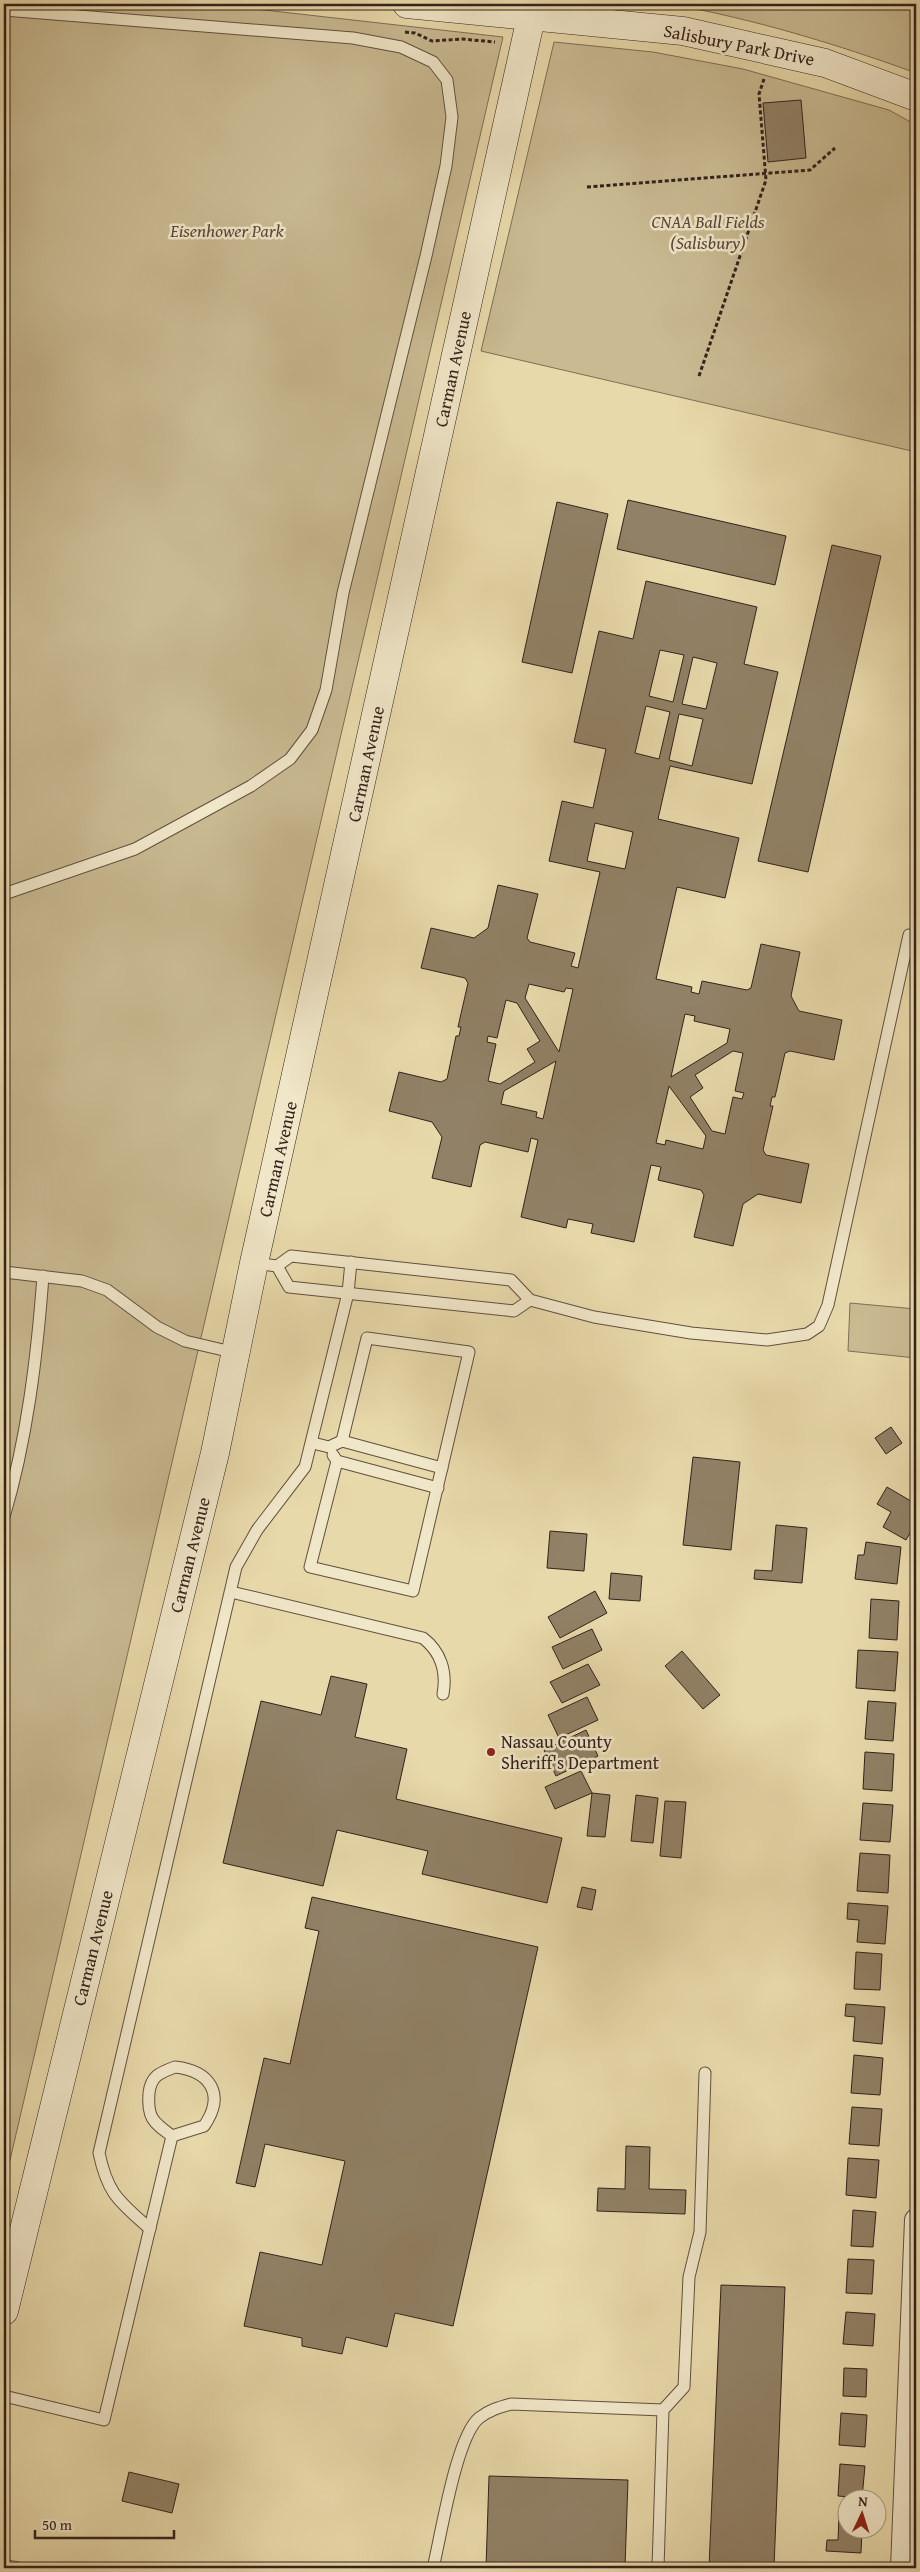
<svg xmlns="http://www.w3.org/2000/svg" width="920" height="2572" font-family="'Gentium Book Plus',serif">
	<style>
		.green { fill: #c9ba92; stroke: #7e6e57 }
		.building { fill: #918166; stroke: #33221c; fill-rule: evenodd }
		.lines { fill: none; stroke-linecap: round; stroke-linejoin: round }
		.lane-casing { stroke: #605040; stroke-width: 13 }
		.street-casing { stroke: #605040; stroke-width: 24 }
		.secondary-casing { stroke: #33221c; stroke-width: 29 }
		.path { stroke: #33221c; stroke-width: 3; stroke-dasharray: 4 2.5; stroke-linecap: butt }
		.lane { stroke: #f0e6c8; stroke-width: 11 }
		.street { stroke: #f0e6c8; stroke-width: 22 }
		.secondary { stroke: #f0e6c8; stroke-width: 28 }
		.poi-dot { fill: #8f2418; stroke: #f0e6c8; stroke-width: 2 }
		.labels { text-anchor: middle; stroke-width: 5; stroke-linejoin: round; paint-order: stroke }
		.street-label { font-size: 18px; fill: #33221c; stroke: #f0e6c8 }
		.park-label { font-size: 18px; font-style: italic; fill: #58483a; stroke: #f0e6c8 }
		.poi-label { font-size: 18px; fill: #33221c; stroke: #f0e6c8; text-anchor: start }
	</style>
	<rect width="100%" height="100%" fill="#e8d9aa"/>
	<filter id="stains"><feTurbulence type="fractalNoise" baseFrequency=".004" numOctaves="4"/><feColorMatrix values="0 0 0 0 .2 0 0 0 0 .09 0 0 0 0 .02 0 0 0 .5 -.17"/></filter>
	<radialGradient id="worn" r=".72"><stop offset=".6" stop-color="#630" stop-opacity="0"/><stop offset="1" stop-color="#630" stop-opacity=".3"/></radialGradient>
	<g class="green">
		<path d="M4,4H211L503,37L4,2186Z"/>
		<path d="M670,4H916V73C836,44 754,19 670,4Z"/>
		<path d="M554,42L653,52L743,69L889,110L916,125V452L481,351Z"/>
		<path d="M850,1303L916,1309V1358L848,1351Z"/>
	</g>
	<g class="building">
		<path d="M801,100L806,158L768,162L763,103Z"/>
		<path d="M628,500L786,536L775,585L617,549Z"/>
		<path d="M557,502L608,514L572,673L522,662Z"/>
		<path d="M832,545L881,556L808,872L758,861Z"/>
		<path d="M646,581L757,607L744,664L778,672L752,784L670,766L658,819L739,838L725,898L677,887L656,979L692,987L691,992L699,994L702,981L747,990L751,988L761,944L800,952L791,996L799,1011L842,1020L834,1060L790,1051L785,1053L775,1097H772L770,1106H773L763,1150L766,1155L809,1164L801,1203L758,1194L743,1204L733,1246L694,1237L704,1195L701,1190L658,1180L661,1167L651,1165L634,1242L591,1233L593,1224L568,1219L566,1228L521,1217L538,1140L531,1138L528,1152L485,1142L480,1145L471,1187L432,1178L442,1137L432,1122L389,1111L399,1072L441,1082L447,1079L456,1036H459L461,1027H458L468,983L465,978L421,968L431,928L474,938L488,928L498,885L538,894L527,938L530,942L575,953L571,966L578,968L600,872L549,861L562,801L593,808L606,749L574,742L599,631L633,639ZM660,650L684,655L673,702L649,696ZM693,657L717,663L706,709L682,704ZM646,706L670,712L659,759L635,753ZM679,714L703,719L692,766L669,760ZM595,823L633,832L625,869L587,861ZM529,984L564,992L566,988L573,989L559,1052L525,998ZM506,1000L517,1003L540,1041L527,1049L535,1062L500,1084L488,1081L496,1044L487,1042L488,1036L497,1038ZM685,1014L695,1016L694,1021L730,1029L727,1043L671,1077ZM733,1051L743,1053L735,1091L744,1093L742,1099L733,1097L725,1134L712,1131L690,1097L703,1088L695,1075ZM556,1061L543,1119L536,1117L537,1112L501,1104L504,1091ZM669,1086L706,1136L703,1149L666,1140L665,1145L656,1143Z"/>
		<path d="M891,1427L902,1443L886,1454L875,1438Z"/>
		<path d="M693,1457L740,1462L731,1550L683,1545Z"/>
		<path d="M887,1487L916,1504V1523L906,1540L883,1527L891,1512L877,1504Z"/>
		<path d="M776,1525L807,1528L802,1583L754,1579L755,1570L772,1571Z"/>
		<path d="M550,1531L587,1534L584,1571L547,1568Z"/>
		<path d="M866,1542L901,1547L897,1584L855,1579L858,1555H864Z"/>
		<path d="M611,1573L642,1576L640,1601L609,1599Z"/>
		<path d="M595,1591L607,1613L560,1638L548,1617Z"/>
		<path d="M871,1599L899,1601L897,1640L869,1638Z"/>
		<path d="M592,1629L602,1650L563,1669L552,1647Z"/>
		<path d="M858,1650L898,1652L895,1691L856,1688Z"/>
		<path d="M682,1651L720,1695L703,1709L665,1666Z"/>
		<path d="M588,1664L600,1685L562,1703L550,1682Z"/>
		<path d="M331,1676L367,1684L355,1737L407,1749L396,1799L562,1838L547,1903L422,1874L428,1851L337,1830L323,1886L223,1863L261,1701L321,1715Z"/>
		<path d="M587,1697L598,1720L559,1738L548,1715Z"/>
		<path d="M868,1701L896,1703L893,1741L865,1739Z"/>
		<path d="M586,1730L598,1756L556,1776L544,1750Z"/>
		<path d="M865,1752L894,1754L892,1791L863,1789Z"/>
		<path d="M581,1771L592,1793L555,1809L545,1787Z"/>
		<path d="M592,1793L610,1795L605,1837L587,1836Z"/>
		<path d="M636,1795L658,1798L653,1843L631,1841Z"/>
		<path d="M665,1801L686,1802L681,1858L660,1856Z"/>
		<path d="M863,1803L893,1805L890,1842L860,1840Z"/>
		<path d="M860,1853L890,1855L888,1893L857,1891Z"/>
		<path d="M582,1887L596,1890L592,1910L577,1907Z"/>
		<path d="M312,1897L538,1947L453,2326L395,2313L387,2347L346,2337L342,2354L302,2346V2338L244,2326L260,2252L322,2265L345,2161L265,2144L255,2187L236,2183L264,2058L290,2064L319,1931L305,1928Z"/>
		<path d="M848,1903L888,1906L885,1944L857,1942L859,1920L847,1919Z"/>
		<path d="M856,1952L882,1954L880,1990L854,1989Z"/>
		<path d="M846,2004L885,2007L882,2044L853,2041L855,2017L845,2016Z"/>
		<path d="M854,2055L883,2058L880,2095L851,2093Z"/>
		<path d="M852,2107L882,2109L879,2146L849,2144Z"/>
		<path d="M626,2146L650,2147L649,2189L686,2190L685,2214L597,2211L598,2188L625,2189Z"/>
		<path d="M848,2158L879,2160L876,2198L846,2195Z"/>
		<path d="M853,2210L876,2212L873,2247L851,2246Z"/>
		<path d="M848,2259L874,2260L872,2294L846,2293Z"/>
		<path d="M721,2285L785,2287L774,2568H709Z"/>
		<path d="M846,2312L875,2314L873,2346L843,2344Z"/>
		<path d="M844,2368L867,2369L866,2397L843,2396Z"/>
		<path d="M841,2413L867,2415L865,2447L839,2445Z"/>
		<path d="M840,2464L865,2466L862,2498L838,2496Z"/>
		<path d="M129,2472L179,2484L172,2513L122,2501Z"/>
		<path d="M489,2476L628,2480L625,2568H486Z"/>
		<path d="M839,2515L848,2516V2530H862L861,2553L826,2551L827,2540H838Z"/>
	</g>
	<g class="lines">
		<defs>
			<g id="lane">
				<path d="M4,10L353,38L401,47L433,62L447,80L452,117L446,166L426,256L343,593L326,690L312,730L290,759L251,786L135,849L4,894"/>
				<path d="M254,1263L277,1266L291,1256L511,1280L530,1300L594,1317L691,1333L767,1340L807,1334L819,1326L828,1305L909,935"/>
				<path d="M277,1266L289,1287L514,1311L530,1300"/>
				<path d="M4,1272L82,1281L107,1290L157,1327L185,1341L236,1353"/>
				<path d="M313,1443L329,1447L342,1441L442,1468"/>
				<path d="M333,1455L337,1461L438,1488"/>
				<path d="M337,1461L310,1567L413,1591L469,1352L367,1338L342,1441"/>
				<path d="M4,1517C27,1440 37,1357 43,1276"/>
				<path d="M231,1592L423,1638C441,1652 447,1672 443,1694"/>
				<path d="M175,2067C210,2071 226,2094 204,2126L172,2136C153,2122 147,2118 149,2093C151,2076 159,2073 175,2067Z"/>
				<path d="M150,2229C119,2201 108,2195 99,2153L236,1567L257,1530L305,1467L348,1293L351,1262"/>
				<path d="M4,2396L104,2420L172,2136"/>
				<path d="M4,2565L18,2568"/>
				<path d="M433,2568C441,2536 456,2437 479,2418C489,2410 500,2407 511,2404L663,2410"/>
				<path d="M658,2568L663,2410L684,2387L689,2277L700,2232L705,2073"/>
			</g>
			<path id="street" d="M902,2568L916,2220"/>
			<g id="secondary">
				<path d="M407,4L683,31L825,63L916,97"/>
				<path d="M4,2311L215,1453L254,1263L534,4"/>
			</g>
		</defs>
		<use href="#lane" class="lane-casing"/>
		<use href="#street" class="street-casing"/>
		<use href="#secondary" class="secondary-casing"/>
		<g class="path">
			<path d="M142,4L163,6"/>
			<path d="M405,32L415,33L432,41L462,39L495,42"/>
			<path d="M587,187L810,170L835,148"/>
			<path d="M699,376L766,180L759,94L764,79"/>
		</g>
		<use href="#lane" class="lane"/>
		<use href="#street" class="street"/>
		<use href="#secondary" class="secondary"/>
	</g>
	<circle class="poi-dot" cx="491" cy="1752" r="5"/>
	<g class="labels">
		<g class="street-label">
			<text transform="translate(739 45) rotate(11)" y="6">Salisbury Park Drive</text>
			<text transform="translate(453 369) rotate(-78)" y="6">Carman Avenue</text>
			<text transform="translate(366 764) rotate(-78)" y="6">Carman Avenue</text>
			<text transform="translate(278 1159) rotate(-77)" y="6">Carman Avenue</text>
			<text transform="translate(190 1555) rotate(-76)" y="6">Carman Avenue</text>
			<text transform="translate(93 1948) rotate(-76)" y="6">Carman Avenue</text>
		</g>
		<g class="park-label">
			<text x="708" y="228">CNAA Ball Fields<tspan x="708" dy="21">(Salisbury)</tspan></text>
			<text x="227" y="237">Eisenhower Park</text>
		</g>
		<g class="poi-label">
			<text x="501" y="1748">Nassau County<tspan x="501" dy="21">Sheriff's Department</tspan></text>
		</g>
	</g>
	<rect width="920" height="2572" fill="none" stroke="#e8d9aa" stroke-width="20"/>
	<rect x="5" y="5" width="910" height="2562" fill="none" stroke="#33221c" stroke-width="2.5"/>
	<rect x="10" y="10" width="900" height="2552" fill="none" stroke="#33221c"/>
	<g transform="translate(862 2514) rotate(4)"><circle r="24" fill="#f0e6c8" stroke="#a49883"/>
	<path d="M0-4L9 19L0 12L-9 19Z" fill="#8f2418"/>
	<text y="-8" font-size="14" font-weight="bold" text-anchor="middle" fill="#33221c">N</text>
	</g>
	<path d="M35 2530v8h139v-8" fill="none" stroke="#33221c" stroke-width="2.5"/>
	<text x="42" y="2530" font-size="15" fill="#33221c" stroke="#f0e6c8" stroke-width="4" paint-order="stroke">50 m</text>
	<rect width="100%" height="100%" filter="url(#stains)"/>
	<rect width="100%" height="100%" fill="url(#worn)"/>
</svg>
